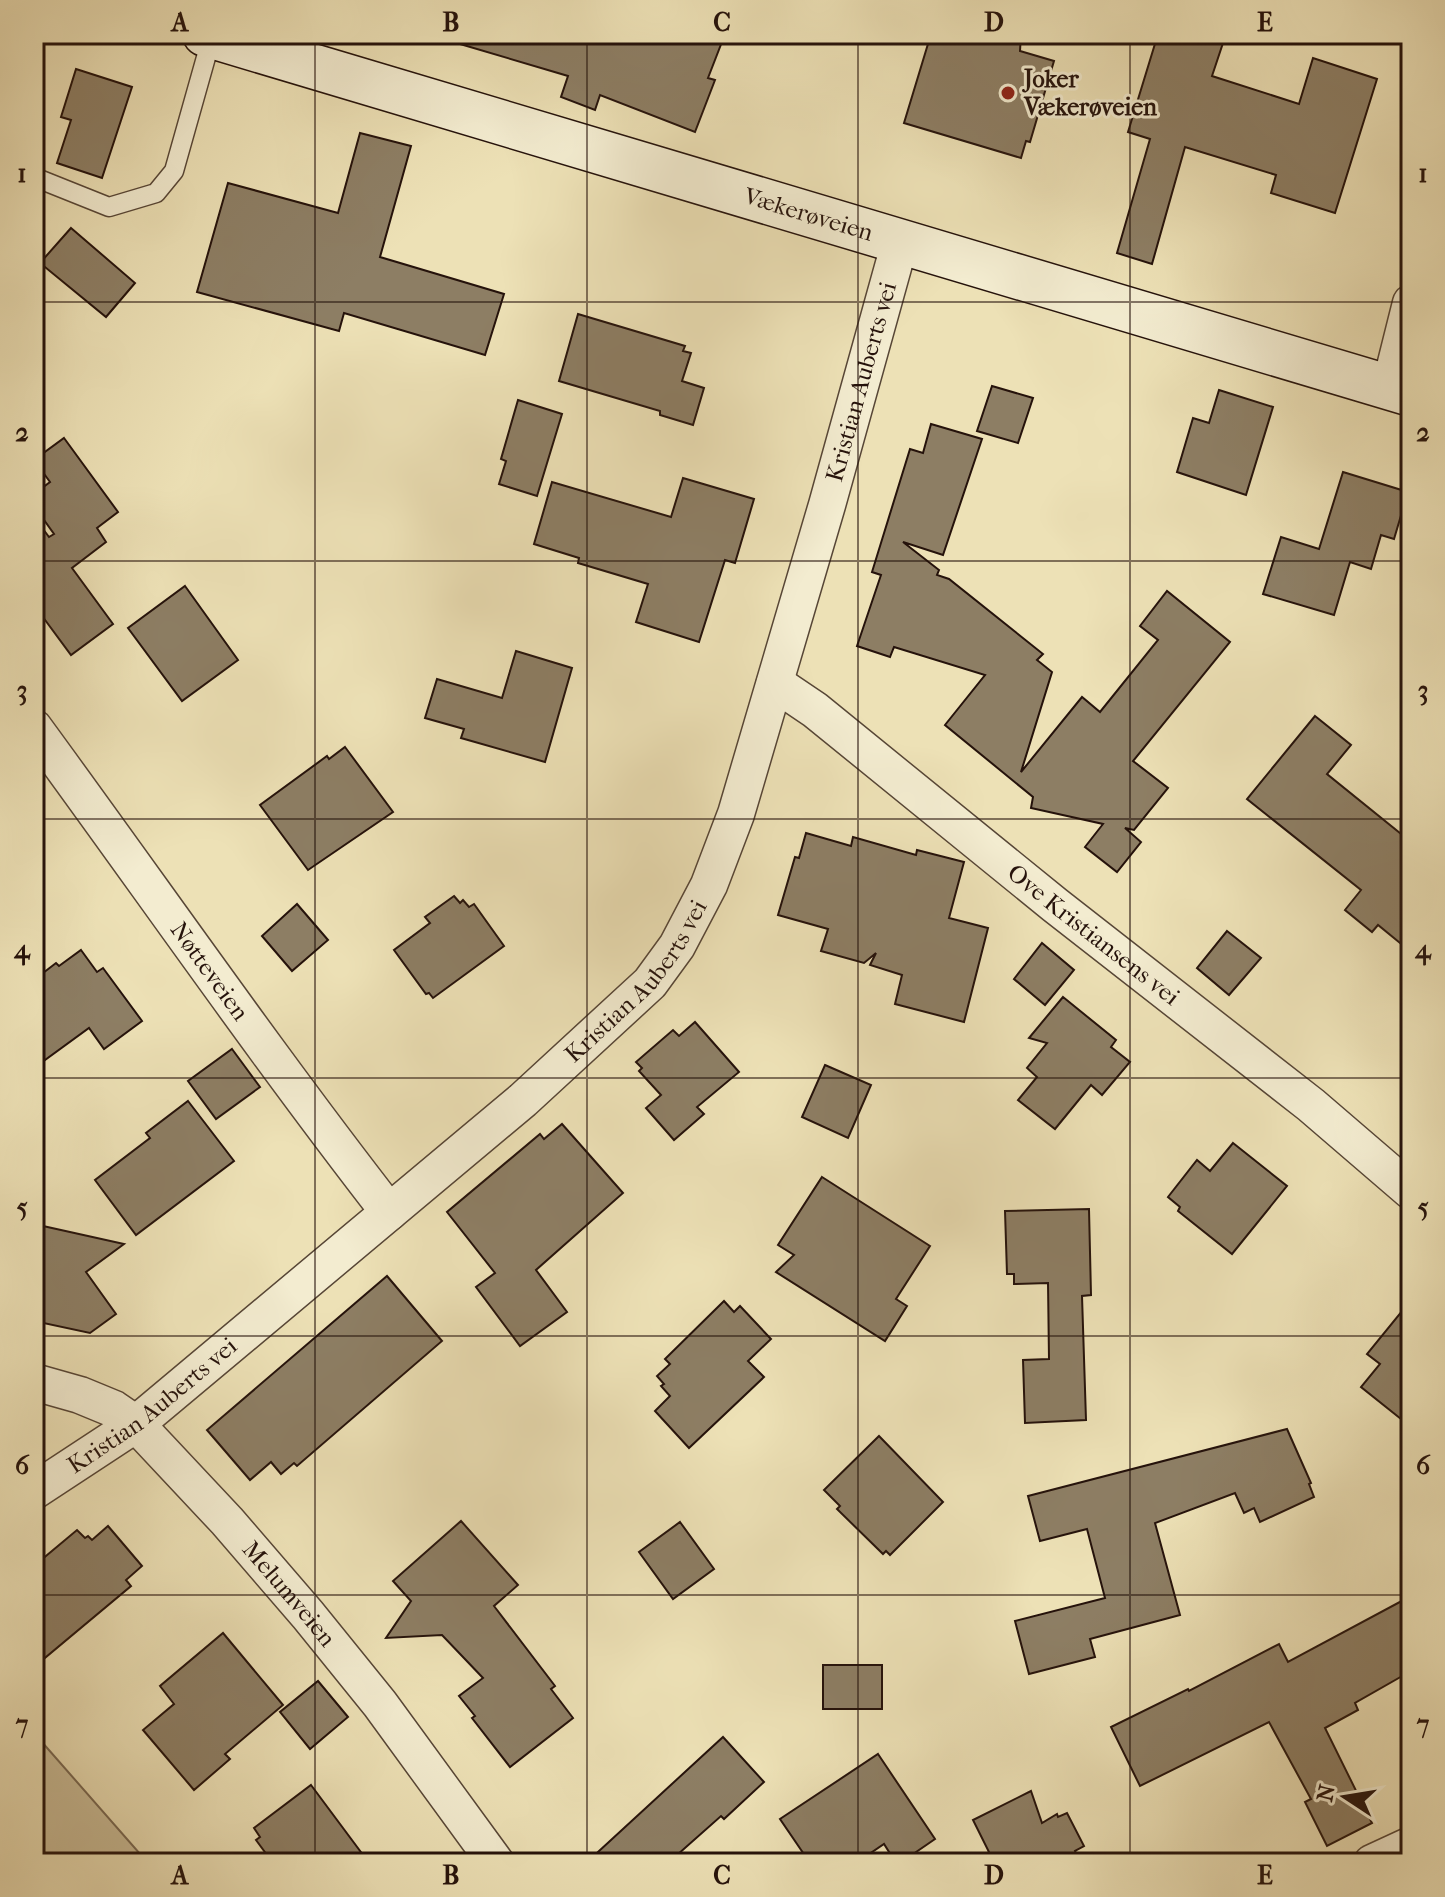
<svg xmlns="http://www.w3.org/2000/svg" width="1445" height="1897" font-family="'IM FELL French Canon',serif">
	<style>
		.green { fill: #cbbe99; stroke: #786852; stroke-width: 2 }
		.building { fill: #8d7e64; stroke: #25120b; stroke-width: 2 }
		.lines { fill: none; stroke-linecap: round; stroke-linejoin: round }
		.lane-casing { stroke: #574636; stroke-width: 21 }
		.street-casing { stroke: #574636; stroke-width: 39 }
		.secondary-casing { stroke: #25120b; stroke-width: 47 }
		.lane { stroke: #f3ecd0; stroke-width: 18 }
		.street { stroke: #f3ecd0; stroke-width: 36 }
		.secondary { stroke: #f3ecd0; stroke-width: 44 }
		.grid { fill: none; stroke: #25120b; stroke-width: 2; stroke-opacity: 0.55 }
		.poi-dot { fill: #8f2418; stroke: #f3ecd0; stroke-width: 3 }
		.labels { text-anchor: middle; stroke-width: 6; stroke-linejoin: round; paint-order: stroke }
		.poi-label { font-size: 24px; font-weight: bold; fill: #25120b; stroke: #f3ecd0; text-anchor: start }
		.street-label { font-size: 24px; fill: #25120b; stroke: #f3ecd0 }
		.neatline { fill: none; stroke: #25120b; stroke-width: 3 }
		.grid-label { font-size: 26px; text-anchor: middle; font-weight: bold; fill: #25120b }
	</style>
	<rect width="100%" height="100%" fill="#ede1b6"/>
	<filter id="stains"><feTurbulence type="fractalNoise" baseFrequency=".0025" numOctaves="4"/><feColorMatrix values="0 0 0 0 .2 0 0 0 0 .09 0 0 0 0 .02 0 0 0 .5 -.17"/></filter>
	<radialGradient id="worn" r=".72"><stop offset=".6" stop-color="#630" stop-opacity="0"/><stop offset="1" stop-color="#630" stop-opacity=".3"/></radialGradient>
	<path class="green" d="M34,1733L148,1863H34Z"/>
	<g class="building">
		<path d="M461,34H725L708,78L715,80L695,132L600,95L595,110L561,97L568,76L460,44Z"/>
		<path d="M931,34H1021L1020,51L1054,61L1030,142L1026,141L1021,158L904,123Z"/>
		<path d="M1158,34H1226L1212,76L1299,104L1313,58L1377,79L1335,213L1271,193L1276,175L1185,147L1152,264L1117,253L1150,139L1128,132Z"/>
		<path d="M76,69L132,87L102,178L57,163L71,120L61,117Z"/>
		<path d="M360,133L411,146L380,257L504,294L485,355L344,313L339,331L197,292L228,183L338,213Z"/>
		<path d="M71,228L135,283L106,317L40,263Z"/>
		<path d="M578,314L685,346L683,351L691,353L682,381L704,388L693,425L660,415V411L559,381Z"/>
		<path d="M992,386L1033,398L1018,443L977,431Z"/>
		<path d="M1219,390L1273,407L1246,495L1177,472L1193,418L1209,423Z"/>
		<path d="M518,400L562,414L537,496L499,484L506,461L501,459Z"/>
		<path d="M931,424L982,439L943,555L903,542L939,570L937,575L949,579L1043,654L1037,660L1052,672L1021,772L1082,697L1100,712L1158,640L1140,626L1167,591L1230,642L1133,761L1168,788L1134,830L1125,828L1141,842L1117,872L1085,847L1103,824L1031,808L1033,797L945,725L985,675L894,647L890,657L857,646L881,575L872,572L910,449L923,453Z"/>
		<path d="M64,438L118,512L97,528L106,542L72,568L113,624L71,655L34,605V517L49,537L54,534L34,506V494L50,482L34,460Z"/>
		<path d="M1343,472L1408,492L1394,539L1381,535L1371,569L1350,562L1334,615L1263,594L1281,537L1319,549Z"/>
		<path d="M683,478L754,499L735,563L725,560L699,642L636,622L648,584L578,563L579,558L534,544L552,482L671,517Z"/>
		<path d="M185,586L238,660L182,701L128,628Z"/>
		<path d="M516,651L572,668L545,762L461,738L464,729L425,718L437,679L502,698Z"/>
		<path d="M1315,716L1351,745L1327,774L1411,842V952L1378,925L1372,932L1345,910L1361,890L1247,799Z"/>
		<path d="M345,747L393,812L308,870L260,805L327,756L329,759Z"/>
		<path d="M806,833L851,846L853,837L916,855L917,850L964,862L949,918L988,928L964,1022L895,1004L902,975L870,965L876,953L864,963L821,951L828,929L778,915L795,857L799,858Z"/>
		<path d="M454,896L460,903L463,900L469,907L474,904L504,946L433,998L429,993L426,994L394,950L430,923L425,917Z"/>
		<path d="M297,904L328,940L292,971L262,936Z"/>
		<path d="M1227,931L1261,958L1229,995L1197,968Z"/>
		<path d="M1042,943L1074,970L1045,1005L1014,979Z"/>
		<path d="M81,950L97,972L103,968L142,1021L104,1049L89,1028L34,1068V980L56,963L59,966Z"/>
		<path d="M1063,997L1116,1040L1111,1047L1130,1062L1102,1095L1091,1085L1055,1129L1018,1100L1037,1077L1027,1068L1047,1043L1029,1038Z"/>
		<path d="M695,1022L739,1072L697,1107L704,1114L674,1140L646,1108L661,1095L639,1071L642,1068L636,1062L673,1030L679,1036Z"/>
		<path d="M232,1049L260,1087L216,1119L188,1081Z"/>
		<path d="M825,1065L871,1085L848,1138L802,1117Z"/>
		<path d="M188,1101L234,1161L136,1235L95,1180L150,1138L146,1133Z"/>
		<path d="M562,1124L623,1193L536,1270L567,1312L520,1346L476,1287L495,1273L447,1212L540,1134L544,1139Z"/>
		<path d="M1233,1143L1287,1186L1232,1254L1178,1211L1180,1207L1168,1197L1197,1160L1210,1171Z"/>
		<path d="M822,1177L930,1246L896,1299L907,1306L885,1341L776,1272L794,1255L778,1245Z"/>
		<path d="M1089,1209L1091,1295L1082,1296L1086,1420L1025,1423L1023,1360L1049,1359L1048,1283L1014,1284V1274H1007L1005,1211Z"/>
		<path d="M34,1224L124,1244L86,1272L116,1314L90,1333L34,1321Z"/>
		<path d="M387,1276L442,1341L297,1466L294,1463L281,1474L271,1462L250,1480L207,1430Z"/>
		<path d="M1411,1300V1427L1361,1387L1380,1364L1367,1354Z"/>
		<path d="M724,1301L734,1312L740,1306L771,1339L748,1361L764,1377L689,1448L655,1411L670,1396L661,1386L664,1384L657,1376L670,1364L665,1359Z"/>
		<path d="M1287,1429L1311,1483L1309,1484L1314,1497L1260,1522L1254,1508L1244,1513L1235,1493L1155,1523L1180,1615L1090,1639L1095,1657L1029,1674L1015,1621L1105,1598L1087,1529L1040,1541L1028,1496Z"/>
		<path d="M879,1436L943,1502L890,1555L886,1551L883,1554L837,1509L840,1506L824,1490Z"/>
		<path d="M461,1521L518,1585L494,1606L555,1686L551,1689L573,1718L510,1767L472,1718L475,1716L459,1696L483,1678L442,1635L386,1638L411,1601L393,1581Z"/>
		<path d="M680,1522L714,1569L673,1599L639,1552Z"/>
		<path d="M108,1526L142,1566L126,1580L131,1586L34,1667V1566L77,1530L85,1538L88,1536L92,1540Z"/>
		<path d="M1411,1596V1671L1355,1703L1358,1710L1325,1728L1372,1823L1327,1846L1305,1802L1311,1799L1269,1722L1140,1786L1111,1727L1188,1689L1189,1691L1279,1644L1288,1662Z"/>
		<path d="M223,1633L283,1705L225,1754L230,1759L194,1790L143,1730L174,1704L160,1686Z"/>
		<rect x="823" y="1665" width="59" height="44"/>
		<path d="M318,1681L348,1717L310,1749L280,1712Z"/>
		<path d="M723,1737L764,1782L724,1819L721,1816L668,1863H586Z"/>
		<path d="M878,1754L935,1839L900,1863H896L884,1844L856,1863H810L780,1819Z"/>
		<path d="M311,1785L369,1863H273L256,1840L260,1837L254,1828Z"/>
		<path d="M1031,1791L1042,1823L1057,1814L1058,1817L1067,1813L1084,1846L1075,1851L1081,1863H970L989,1852L973,1820Z"/>
	</g>
	<g class="lines">
		<defs>
			<path id="lane" d="M34,177L109,207L156,193L174,171L212,36"/>
			<g id="street">
				<path d="M1390,387L1411,303"/>
				<path id="s1" d="M775,683L815,710L1055,905L1311,1105L1411,1191"/>
				<path id="s2" d="M34,728C152,889 266,1054 389,1212"/>
				<path id="s3" d="M34,1382L80,1395L114,1409L136,1424L227,1521L308,1615L380,1704L496,1863"/>
				<path id="s4" d="M34,1491L136,1424L523,1100L650,983L677,946L709,885L736,814L827,505L900,242"/>
				<path d="M1372,1863L1411,1845"/>
			</g>
			<g id="secondary">
				<path id="s5" d="M205,34L1411,394"/>
			</g>
		</defs>
		<use href="#lane" class="lane-casing"/>
		<use href="#street" class="street-casing"/>
		<use href="#secondary" class="secondary-casing"/>
		<use href="#lane" class="lane"/>
		<use href="#street" class="street"/>
		<use href="#secondary" class="secondary"/>
	</g>
	<path class="grid" d="M315,34V1863M587,34V1863M858,34V1863M1130,34V1863M34,302H1411M34,561H1411M34,819H1411M34,1078H1411M34,1336H1411M34,1595H1411"/>
	<circle class="poi-dot" cx="1008" cy="93" r="8"/>
	<g class="labels">
		<g class="poi-label">
			<text x="1024" y="87">Joker<tspan x="1024" dy="28">Vækerøveien</tspan></text>
		</g>
		<g class="street-label">
			<text dy="8" stroke="none"><textPath href="#s5" startOffset="630">Vækerøveien</textPath></text>
			<text dy="8" stroke="none"><textPath href="#s4" startOffset="1440">Kristian Auberts vei</textPath></text>
			<text dy="8" stroke="none"><textPath href="#s1" startOffset="406">Ove Kristiansens vei</textPath></text>
			<text dy="8" stroke="none"><textPath href="#s2" startOffset="300">Nøtteveien</textPath></text>
			<text dy="8" stroke="none"><textPath href="#s4" startOffset="792">Kristian Auberts vei</textPath></text>
			<text dy="8" stroke="none"><textPath href="#s4" startOffset="146">Kristian Auberts vei</textPath></text>
			<text dy="8" stroke="none"><textPath href="#s3" startOffset="340">Melumveien</textPath></text>
		</g>
	</g>
	<rect width="1445" height="1897" fill="none" stroke="#ede1b6" stroke-width="88"/>
	<g transform="translate(1345 1797) rotate(282)" stroke="#f3ecd0" stroke-width="6" paint-order="stroke">
	<path d="M0-6L14 30L0 20L-14 30Z" fill="#25120b"/>
	<text y="-12" font-size="22" font-weight="bold" text-anchor="middle" fill="#25120b">N</text>
	</g>
	<rect x="44" y="44" width="1357" height="1809" class="neatline"/>
	<g class="grid-label">
		<text x="180" y="31">A</text>
		<text x="451" y="31">B</text>
		<text x="722" y="31">C</text>
		<text x="994" y="31">D</text>
		<text x="1265" y="31">E</text>
		<text x="22" y="182">1</text>
		<text x="1423" y="182">1</text>
		<text x="22" y="441">2</text>
		<text x="1423" y="441">2</text>
		<text x="22" y="699">3</text>
		<text x="1423" y="699">3</text>
		<text x="22" y="958">4</text>
		<text x="1423" y="958">4</text>
		<text x="22" y="1216">5</text>
		<text x="1423" y="1216">5</text>
		<text x="22" y="1474">6</text>
		<text x="1423" y="1474">6</text>
		<text x="22" y="1733">7</text>
		<text x="1423" y="1733">7</text>
		<text x="180" y="1884">A</text>
		<text x="451" y="1884">B</text>
		<text x="722" y="1884">C</text>
		<text x="994" y="1884">D</text>
		<text x="1265" y="1884">E</text>
	</g>
	<rect width="100%" height="100%" filter="url(#stains)"/>
	<rect width="100%" height="100%" fill="url(#worn)"/>
</svg>
